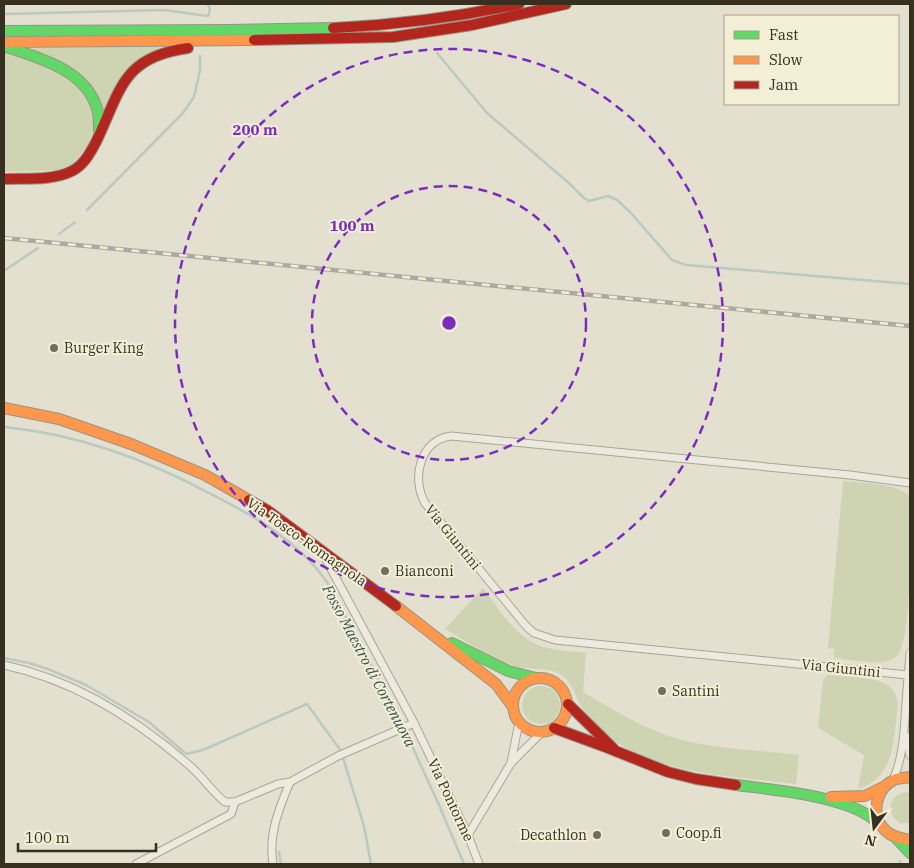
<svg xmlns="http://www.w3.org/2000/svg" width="914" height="868" font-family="'IBM Plex Serif',serif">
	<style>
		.green { fill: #ced3b2 }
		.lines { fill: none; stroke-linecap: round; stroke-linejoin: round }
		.stream { stroke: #bac9c2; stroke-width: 2.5 }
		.street-casing { stroke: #a8a597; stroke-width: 9 }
		.fast-casing { stroke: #989488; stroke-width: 12 }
		.slow-casing { stroke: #989488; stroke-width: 12 }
		.jam-casing { stroke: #989488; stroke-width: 12 }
		.street { stroke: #ece9df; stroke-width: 7 }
		.fast { stroke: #63d668; stroke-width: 10 }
		.slow { stroke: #ff974d; stroke-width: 10 }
		.jam { stroke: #b3261e; stroke-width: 10 }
		.rail-casing { stroke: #aba9a0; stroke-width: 4.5 }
		.rail { stroke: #f3efd6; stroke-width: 2.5; stroke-dasharray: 8; stroke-linecap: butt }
		.ring { fill: none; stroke: #7b2cbf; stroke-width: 2.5; stroke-dasharray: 9 6 }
		.poi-dot { fill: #736d5d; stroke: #f3efd6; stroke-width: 2 }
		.labels { text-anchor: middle; stroke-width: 4; stroke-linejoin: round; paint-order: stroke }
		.poi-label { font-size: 14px; fill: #372f20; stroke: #f3efd6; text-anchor: start }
		.street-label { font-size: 14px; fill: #372f20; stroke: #f3efd6 }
		.water-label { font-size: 15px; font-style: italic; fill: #305255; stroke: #f3efd6 }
		.centre { fill: #7b2cbf; stroke: #f3efd6; stroke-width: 2.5 }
		.ring-label { font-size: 15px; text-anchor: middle; font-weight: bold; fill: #7b2cbf; stroke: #f3efd6; stroke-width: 4; stroke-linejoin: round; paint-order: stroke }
	</style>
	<rect width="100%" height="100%" fill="#e3e0cf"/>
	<g class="green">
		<path d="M158,46L159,48L106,110L103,109L33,50V48Z"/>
		<path d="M4,52L52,67L90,96L94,130L86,148L75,161L69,166L56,170L4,172Z"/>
		<path d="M843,481C862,483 899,483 910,497C910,524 913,640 897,656C885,668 849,659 834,658V649L828,648Z"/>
		<path d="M483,588C500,610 517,641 547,648C560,651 573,651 586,653L583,692C615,711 654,735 691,742C725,749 764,751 799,755L796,784C734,776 651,775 602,731C595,724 587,716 582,708C575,698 574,684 563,676C548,665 525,672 508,664C486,655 466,641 445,629Z"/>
		<path d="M828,675C843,677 879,677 889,686C893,690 896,694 897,699C899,706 896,715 896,722C893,745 892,768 872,782C868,785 864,788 858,788L864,755L818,728L823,680Z"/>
		<circle cx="541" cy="705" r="19"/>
		<path d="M907,792L910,793V823H900L894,818C886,806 893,794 907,792Z"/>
	</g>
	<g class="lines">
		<g class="stream">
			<path d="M4,14L164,10L208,16L210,10L208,4"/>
			<path d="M437,53L487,113L570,184L584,198L589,201L608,196L617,200L630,212L672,260L686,265L910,284"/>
			<path d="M87,210L183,113L194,97L200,70V56"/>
			<path d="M59,234L75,222"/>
			<path d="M4,271L38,248"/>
			<path d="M4,427C78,434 148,460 213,495C256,517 299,542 327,582L402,724L439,805L464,864"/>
			<path d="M4,658L29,663L48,669L86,685L149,722L186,754L203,750L307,704L341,751L364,826L371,864"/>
			<path d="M279,852L281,864"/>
			<path d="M900,864V861"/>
		</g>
		<defs>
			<g id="street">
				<path d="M323,554L414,723L468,835L479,864"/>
				<path d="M4,665C75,680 136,719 190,766C203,777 212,792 225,802H235L278,784L290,782L338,756L414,723"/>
				<path d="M908,675L555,640L534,633L526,626L425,503C411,478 420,440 451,436L850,475L910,483"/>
				<path d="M906,736L910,755"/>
				<path d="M511,763L519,722"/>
				<path d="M893,780C904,755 904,730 906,704C907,687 909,670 910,653"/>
				<path d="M468,835L511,763L541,733"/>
				<path d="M136,864L231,814L235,802"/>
				<path d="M273,864C268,834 279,809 290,782"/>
			</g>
			<g id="fast">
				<path d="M4,31L228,30L333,28"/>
				<path d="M4,46C39,58 88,70 98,112C99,118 99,125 99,131"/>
				<path d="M452,643L508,671L536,678"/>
				<path d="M736,785C774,790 853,796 879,824"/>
				<path d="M895,837L910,853"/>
			</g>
			<g id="slow">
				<path d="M4,42L254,40"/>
				<path d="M4,408L59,419L131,444L205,475L249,500"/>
				<path d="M396,606L496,684L513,707"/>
				<circle cx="540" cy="705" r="27"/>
				<path d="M910,777C905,778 899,778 894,780C876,788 870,815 885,830C891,837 901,838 910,840"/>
				<path d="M831,797L865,796L883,787"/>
			</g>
			<g id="jam">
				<path d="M333,28C396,25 458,17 519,4"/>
				<path d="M254,40L393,37L472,25L566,4"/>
				<path d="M4,179C26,178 52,181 72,171C84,165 90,153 96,142C121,90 122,57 188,48"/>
				<path d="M249,500L267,510L396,606"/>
				<path d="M568,704L613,748"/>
				<path d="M554,728L603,746L668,772L696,779L736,785"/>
			</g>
		</defs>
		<use href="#street" class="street-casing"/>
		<use href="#fast" class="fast-casing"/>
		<use href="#slow" class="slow-casing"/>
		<use href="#jam" class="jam-casing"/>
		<use href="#street" class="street"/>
		<use href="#fast" class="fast"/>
		<use href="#slow" class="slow"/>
		<use href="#jam" class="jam"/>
		<defs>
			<path id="rail" d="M4,238L910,326"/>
		</defs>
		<use href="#rail" class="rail-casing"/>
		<use href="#rail" class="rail"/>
	</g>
	<g class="ring">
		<circle cx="449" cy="323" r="137"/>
		<circle cx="449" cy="323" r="274"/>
	</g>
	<g class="poi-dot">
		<circle cx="54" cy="348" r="5"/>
		<circle cx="385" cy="571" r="5"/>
		<circle cx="662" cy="691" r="5"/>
		<circle cx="666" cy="833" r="5"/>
		<circle cx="597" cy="835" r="5"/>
	</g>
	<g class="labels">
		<g class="poi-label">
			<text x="64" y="353">Burger King</text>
			<text x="395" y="576">Bianconi</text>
			<text x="672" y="696">Santini</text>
			<text x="676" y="838">Coop.fi</text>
			<text x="587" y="840" text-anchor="end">Decathlon</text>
		</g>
		<g class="street-label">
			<text transform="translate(453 537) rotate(51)" y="5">Via Giuntini</text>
			<text transform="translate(307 542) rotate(35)" y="5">Via Tosco-Romagnola</text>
			<text transform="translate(841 668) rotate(6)" y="5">Via Giuntini</text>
			<text transform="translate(451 800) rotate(65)" y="5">Via Pontorme</text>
		</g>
		<g class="water-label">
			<text transform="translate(369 666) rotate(62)" y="5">Fosso Maestro di Cortenuova</text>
		</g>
	</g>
	<circle cx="449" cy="323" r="8" class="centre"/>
	<g class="ring-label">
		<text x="255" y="135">200 m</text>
		<text x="352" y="231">100 m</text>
	</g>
	<rect width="914" height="868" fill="none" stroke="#372f20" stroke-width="10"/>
	<rect x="724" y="15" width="175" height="90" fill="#f3efd6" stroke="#a8a28d"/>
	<rect x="734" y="31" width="25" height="8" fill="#63d668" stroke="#a8a28d"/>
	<text x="769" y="40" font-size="15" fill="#372f20">Fast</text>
	<rect x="734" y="56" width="25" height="8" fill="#ff974d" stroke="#a8a28d"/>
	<text x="769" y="65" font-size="15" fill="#372f20">Slow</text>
	<rect x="734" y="81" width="25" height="8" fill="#b3261e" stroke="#a8a28d"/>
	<text x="769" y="90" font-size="15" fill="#372f20">Jam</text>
	<g transform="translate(874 828) rotate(195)" stroke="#f3efd6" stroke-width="4" paint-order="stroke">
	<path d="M0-4L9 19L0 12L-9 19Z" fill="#372f20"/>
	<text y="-8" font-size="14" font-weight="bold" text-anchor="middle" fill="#372f20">N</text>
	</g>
	<path d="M18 843v8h138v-8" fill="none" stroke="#372f20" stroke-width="2.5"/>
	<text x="25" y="843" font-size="15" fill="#372f20" stroke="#f3efd6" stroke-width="4" paint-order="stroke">100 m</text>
</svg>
